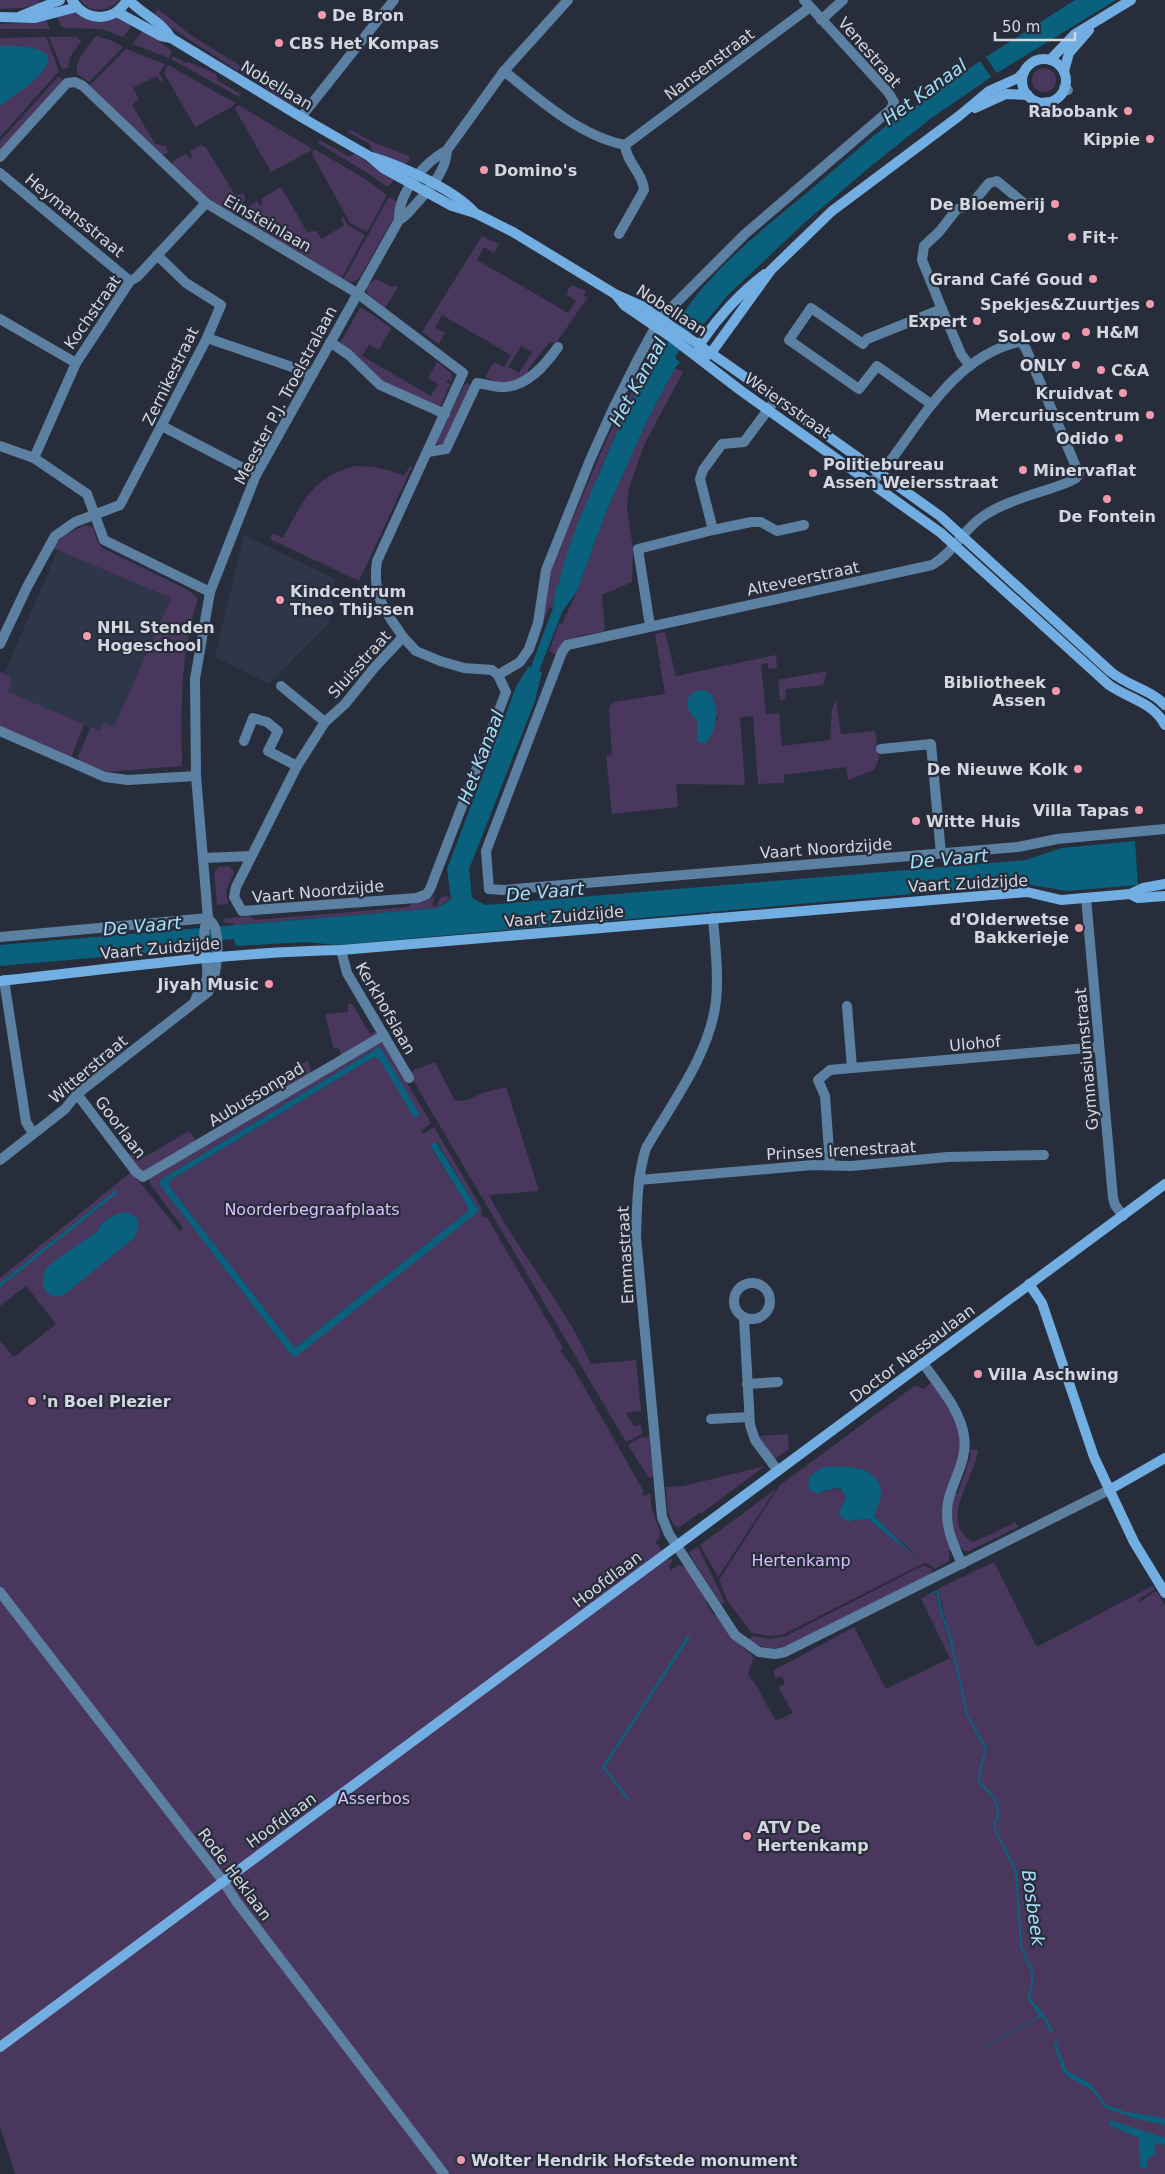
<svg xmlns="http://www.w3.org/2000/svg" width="1165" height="2174" font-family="'DejaVu Sans',sans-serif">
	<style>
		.built { fill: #2e374a }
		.green { fill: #4a375d; fill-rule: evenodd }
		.water { fill: #0a617d }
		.pier { fill: #282d3b }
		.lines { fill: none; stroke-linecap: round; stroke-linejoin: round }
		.stream { stroke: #0a617d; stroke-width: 3 }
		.street { stroke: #5b80a1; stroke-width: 10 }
		.secondary { stroke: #73aee3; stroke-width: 10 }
		.poi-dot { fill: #f29aad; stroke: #282d3b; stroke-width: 2 }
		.labels { text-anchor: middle; stroke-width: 4.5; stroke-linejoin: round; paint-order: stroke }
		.poi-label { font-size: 16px; font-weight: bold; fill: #d3d7e0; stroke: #282d3b; text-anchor: end }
		.street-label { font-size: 16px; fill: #d3d7e0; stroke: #282d3b }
		.park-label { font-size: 16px; fill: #dcbefe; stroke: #282d3b }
		.water-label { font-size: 18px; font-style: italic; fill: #a5e0fa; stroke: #282d3b }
	</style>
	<rect width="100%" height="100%" fill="#282d3b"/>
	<g class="built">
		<path d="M244,535L335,579L330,622L269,684L215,657Z"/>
		<path d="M58,550L171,598L114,727L100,731L8,692L12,682L9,676L4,674Z"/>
	</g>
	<g class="green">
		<path d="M0,0H39L40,4L21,8L0,9Z"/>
		<path d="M80,0H119C109,13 90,13 80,0Z"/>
		<path d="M158,9L189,34L255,75L253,78L250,76L247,77L153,16Z"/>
		<path d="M75,13L120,17L134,23L123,37L102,29L65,28L61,26L57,16Z"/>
		<path d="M46,19L50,29H0V24L25,23Z"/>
		<path d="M143,30L172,51L169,58L133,44Z"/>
		<path d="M96,36L110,40L123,47L89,82C86,79 82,78 79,75C70,66 90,43 96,36Z"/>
		<path d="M46,37L59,71L0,137V106L34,79L40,72L43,53L33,48L0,46V38Z"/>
		<path d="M49,37H76L81,41L70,57L68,68L62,69Z"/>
		<path d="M126,49L165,64L159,73L163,80L160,82L157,76L133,88L139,99L132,105L155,144L166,146L168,152L162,156L89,86Z"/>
		<path d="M173,56L186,63L189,62L216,74L218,81L241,94L239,97L171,59Z"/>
		<path d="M168,65L235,103L233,106L195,127L164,73Z"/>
		<circle cx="1044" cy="80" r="12"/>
		<path d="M59,76L63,81L0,151V141Z"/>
		<path d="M263,80L302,102V105L293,106L266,89V86L262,84Z"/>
		<path d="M238,105L311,148L310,151L271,172L235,109Z"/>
		<path d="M349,129L375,143L409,156L410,160L404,165L372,151L370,144L348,132Z"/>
		<path d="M320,140L348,156L355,154L394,180L389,186H386L366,172L318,143Z"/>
		<path d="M201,145L206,148L235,195L244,194L245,200L236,212L231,213L200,192L172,165L173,161L186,153L189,158L192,157L190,151Z"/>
		<path d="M314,149L362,177L387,195L367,232L350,223L312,154Z"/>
		<path d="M281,187L307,232L316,231L322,239L344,225L341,219L343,217L348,225L365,235L341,279L245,221L244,214L248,207L257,201L260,206L263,204L261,199Z"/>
		<path d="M389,197L398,202L394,217L360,277C355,283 350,283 343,280Z"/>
		<path d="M482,236L499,244L494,253L484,247L477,260L568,313L576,301L566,294L571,285L586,291L584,296L588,297L556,343L550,342L528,369V374L511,384H495L496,382L485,377L494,362L504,367L511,355L442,315L435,327L445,333L439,344L422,332ZM521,346L532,352L519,373L508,367Z"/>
		<path d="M376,279L393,287L395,285L398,287L385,308L367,293V285Z"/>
		<path d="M360,308L364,309L391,328L379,350L369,344L362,356L431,396L438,384L428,378L437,362L451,373L452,381L448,379L446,382L450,384L440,407L390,385L377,378L340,343Z"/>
		<path d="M649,358L653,360C627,408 604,459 584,510C574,535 564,560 558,586H556L553,608L549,607L535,647L550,572L560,548L609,434Z"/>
		<path d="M675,368L683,372L644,445L629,487L627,508L633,549L632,582L602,595L605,631C589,635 561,635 557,655L549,651L559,623L562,624L577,591L606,512L646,423Z"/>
		<path d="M467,383L471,386L445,445L439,447L437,442L464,385Z"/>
		<path d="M356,466C374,466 388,469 404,476L410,466L412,467L359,581L270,539L273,533L283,538C303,501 312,477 356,466Z"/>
		<path d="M86,525L93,528L97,541L102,548L188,590L198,599C180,652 181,711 182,766L107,772L79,761L78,756L91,727L100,731L104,723L114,727L171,598L53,548L63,535Z"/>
		<path d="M665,632L676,676L776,655L777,668L768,669V663L761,664L766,714L779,713L782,746L830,740L832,709L836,699L841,734L875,731L879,759L874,770L848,780L846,767L784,775V783L758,784L753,716L740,717L745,785L676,784L678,807L612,814L606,756L612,755L609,712L610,706L614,702L665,694L655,634ZM706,691L712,695L718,720L697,741V720Z"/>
		<path d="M827,671L823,685L785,689L786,699L780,700L778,680Z"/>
		<path d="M0,672L9,676L12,682L8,692L84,724L71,758L0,727Z"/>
		<path d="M229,866L234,872L226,891L228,904L217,905L214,872L219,867Z"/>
		<path d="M435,897L432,904L436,907L441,897L448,896L450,898L438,908L426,909L233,925V923H225L223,919L249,916L255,920L409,907L413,902Z"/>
		<path d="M348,1004H352L370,1034L377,1031L373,1039L343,1057L338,1047L334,1049L325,1014L348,1012Z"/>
		<path d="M382,1041L431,1123L421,1131L424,1134L434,1127L482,1209L481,1214L484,1218L487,1217L563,1348L560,1350L574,1369L644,1492L642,1493L644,1496L650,1493L652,1510L660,1531L659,1539L655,1542L660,1547L666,1560L672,1559V1562L669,1566L671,1570L678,1565L686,1567L707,1600L706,1603L713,1614L717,1615L733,1638L752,1655L753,1659L748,1674L753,1682H754L776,1721L793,1713L778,1687L785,1684L782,1676L775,1678L773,1671L854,1627L886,1689L950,1658L921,1599L935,1591L940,1611L956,1661L938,1590L939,1588L994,1562L1037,1647L1152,1586L1155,1589L1139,1599L1140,1602L1156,1591L1165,1605V2174H15L0,2126V1341L14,1357L56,1324L26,1286L0,1306V1278L131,1172L180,1231L183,1228L150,1184L149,1179ZM379,1047L420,1115L380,1060L374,1057L169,1181V1186L295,1348L468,1211V1207L430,1146L437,1142L479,1211L292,1356L160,1185V1180Z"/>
		<path d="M308,1060L312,1075L289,1089L282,1085L281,1076Z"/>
		<path d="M435,1062L455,1101L467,1100L485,1092L506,1087L539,1191L489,1195C519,1254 564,1303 591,1364L636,1360L641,1411L626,1413L634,1426L641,1425L642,1434L626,1442L410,1075L414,1070Z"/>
		<path d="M189,1131L196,1141L142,1172L127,1155L132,1152L138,1161Z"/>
		<path d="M932,1382L959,1426L961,1453L948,1491L951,1550H949V1561L935,1569L929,1564L924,1563L782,1635L769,1636L752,1633L727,1600L719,1580L780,1485L913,1387L917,1386L923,1389ZM823,1467L862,1469L875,1518L918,1557L868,1519L851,1521L842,1506L846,1497L843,1491L835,1488L823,1492Z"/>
		<path d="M788,1434L789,1449L775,1459L758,1436Z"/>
		<path d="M649,1437L653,1476L649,1478L628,1445L640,1438Z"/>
		<path d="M968,1450H978C975,1478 936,1524 974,1542L1016,1522L1018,1527L969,1551H964L960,1546L958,1547L951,1513L954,1494L958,1493L971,1454Z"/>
		<path d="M765,1466L702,1513H699L678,1528C666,1520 667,1500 666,1487L684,1486Z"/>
		<path d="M776,1489L718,1577L700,1545Z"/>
		<path d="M698,1547L725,1602L721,1604L690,1555L689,1552Z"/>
		<path d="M924,1565L933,1570L931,1571L932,1574L793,1645C775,1650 764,1649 748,1640L753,1636L770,1639L786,1636Z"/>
	</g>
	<g class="water">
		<path d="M1072,0H1116L997,73L930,119L871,166L803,224L728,295L703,325L694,328L676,356L675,358L680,362L675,368L646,423L606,512L577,591L562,612L539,671L542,672L535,701L469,869L472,898L485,905L1026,860L1062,848L1135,841L1138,885L1067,891L1026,884L337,945L305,942L236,946L234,939L189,942V948L171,951L0,966V945L438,908L451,899L447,869L516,687L528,667H531L553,608L556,586H558C567,545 585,506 602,467C620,426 636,384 661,347L664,348L683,320L680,318C714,266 768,225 815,186C845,161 874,134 905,111C958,71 1016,36 1072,0Z"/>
		<path d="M0,46C9,45 58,45 47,65C37,82 15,94 0,106Z"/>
		<path d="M700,690L706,691L712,695C719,713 718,728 706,743L697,742V720C684,710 682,695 700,690Z"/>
		<path d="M379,1047L382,1050L420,1115L414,1118L380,1060L374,1057L169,1181V1186L295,1348L468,1211V1207L430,1145L436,1142L479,1211L297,1356H292L160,1185V1180Z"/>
		<path d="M127,1212L137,1218C140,1226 138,1230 134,1238L65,1294C45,1304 37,1281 47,1268C55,1259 86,1240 98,1231C101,1220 116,1213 127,1212Z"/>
		<path d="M823,1467C844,1466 879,1464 881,1493C881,1501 876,1509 874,1516L917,1558L868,1519L847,1521L842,1518L839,1513L846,1497L841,1489L835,1488L817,1493L810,1490L808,1483L810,1476Z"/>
		<path d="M939,1589L938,1591L942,1610L952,1640L968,1714L987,1749L981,1771L980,1782C990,1791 999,1798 999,1813C999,1819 995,1823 996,1829L1017,1871L1022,1946L1033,1971V1986L1030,1998L1045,2016L1053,2031L1050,2032L1043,2018L1041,2017L986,2045V2044L1035,2019L1039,2015L1027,1998L1031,1986V1972L1020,1947L1015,1872L994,1829C993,1823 996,1819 997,1813C997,1798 987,1792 978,1783L979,1770L985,1750L966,1714L950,1641L940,1611L936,1592L923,1597Z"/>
		<path d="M688,1635L690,1637L605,1767L629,1799L628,1801L602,1767Z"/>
		<path d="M1061,2040L1056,2044L1067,2071L1091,2084L1106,2105L1126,2112L1160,2117L1165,2119V2125L1134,2118L1105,2108L1092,2090L1067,2076L1063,2071L1053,2043Z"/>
		<path d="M1110,2120L1165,2138V2145L1156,2143L1154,2148L1156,2154L1147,2159L1148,2169L1140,2167L1139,2138L1109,2125Z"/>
	</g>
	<path class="pier" d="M1067,0H1075L986,57L998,75L992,79L980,61L907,112L904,108L956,72Z"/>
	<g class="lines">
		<path class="stream" d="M0,1285L116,1192"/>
		<g class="street">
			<path d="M821,20L843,0"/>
			<path d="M504,71C538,99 580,136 625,145L810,7"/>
			<path d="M1064,88L1068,90"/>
			<path d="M1046,102L1048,106"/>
			<path d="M301,117L394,0"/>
			<path d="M447,150C446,172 430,188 416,204C410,210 407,216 399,220C398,192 424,163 447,150L504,71L568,0"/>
			<path d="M0,157L67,83L75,82L83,86L206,203L357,293L463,373L377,561C372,596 384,609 403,637"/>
			<path d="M0,173L130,281"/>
			<path d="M619,234L644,190C643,173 626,162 625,145"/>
			<path d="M942,309L961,354L970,366"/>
			<path d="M0,319L76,363"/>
			<path d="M207,338L301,370L311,376"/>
			<path d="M330,342L349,355L380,385L445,414"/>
			<path d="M931,404L877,366L859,389L789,340L811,308L863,344L867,339L942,309L922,260L924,246L939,232L957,209L970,206L989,183L997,181L1025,204L1036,203"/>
			<path d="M162,426L256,475"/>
			<path d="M0,446L34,458L87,494L104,540L210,592"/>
			<path d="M428,452L446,449L477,383C486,384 496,388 505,387C528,386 546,364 558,347"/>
			<path d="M34,458L76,363L130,281L137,277L206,203"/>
			<path d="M872,483C879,474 887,465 894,456C927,411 959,356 1018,342L1022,343L1026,349L1079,474L1076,478L1071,481C1043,493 1008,499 982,517C963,530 953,553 932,565L567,645L562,652L486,851L489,889L503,890L1018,847L1057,839L1165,829"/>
			<path d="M713,530L751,522H761L777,531L804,525"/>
			<path d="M650,626L638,549L713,530L700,479L703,470L722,444L744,442L776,399"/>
			<path d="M403,637L416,651L440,661L464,668L492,670L498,675L506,692L430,889L427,894L417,898L242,911L234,897L236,887L297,766L325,722L345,704L374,668Z"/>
			<path d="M0,644L27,587L55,536L75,522L120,505L207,338L221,305L186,283L157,255"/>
			<path d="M498,675L520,662L529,649L538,623L546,570L590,460L613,409L639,357L656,326L666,313L745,234L891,109L894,102L888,92L804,0"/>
			<path d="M281,686L325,722"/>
			<path d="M0,731L105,777L128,780L196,776"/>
			<path d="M244,741L253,718L267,722L278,731L268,751L297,766"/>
			<path d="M881,749L931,744L941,854"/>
			<path d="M203,858L251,856"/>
			<path d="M1086,898L1113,1198L1115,1205L1123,1216"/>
			<path d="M713,918C715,945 719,974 716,1001C710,1054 672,1103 646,1148C637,1177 637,1206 636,1236L662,1517L669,1534L735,1635L759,1652L775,1654L785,1652L1109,1490"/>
			<path d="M0,937L208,918L196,776L195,679L210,592L256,475L399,220"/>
			<path d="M341,950L347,973L409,1078"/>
			<path d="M4,980L26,1122L33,1133"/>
			<path d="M852,1068L1099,1047"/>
			<path d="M77,1094L136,1172L143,1177L384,1035"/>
			<path d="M0,1160L65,1109L77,1094L208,992C217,978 220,943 215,928C214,924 210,921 208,918C199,937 209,957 207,977C206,987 197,991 195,1001"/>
			<path d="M830,1165L825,1096L818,1080L830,1070L852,1068L847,1006"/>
			<path d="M639,1180L813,1165L851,1166L948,1157L1044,1155"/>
			<circle cx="752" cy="1301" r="18"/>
			<path d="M744,1318L750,1425L755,1440L778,1471"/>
			<path d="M923,1363C938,1385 960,1409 964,1436C968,1460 953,1479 948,1502C944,1525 953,1544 962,1564"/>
			<path d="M747,1384L778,1382"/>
			<path d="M711,1419L749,1417"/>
			<path d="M0,1592L223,1881L236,1901L444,2174"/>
		</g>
		<g class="secondary">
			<path d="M72,0C85,22 114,23 127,0"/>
			<path d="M129,0C142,14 162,22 171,38"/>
			<path d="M117,12L161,36L171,38L301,117L369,156L383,168L452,206L475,213L513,232L615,294L642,306L728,365L940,516L1111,672C1128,686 1150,689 1165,705"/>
			<path d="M21,16L60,0"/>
			<path d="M0,17L35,18L77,7"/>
			<circle cx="1044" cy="81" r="22"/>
			<path d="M1050,60L1075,34L1131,0"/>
			<path d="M1064,71L1069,53L1089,30"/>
			<path d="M975,108L1006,94L1028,95"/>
			<path d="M372,157C402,166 455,190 475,213"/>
			<path d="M616,295L624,305L671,337L740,390L941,533L1109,685C1129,699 1153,702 1165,725"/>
			<path d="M699,351V346L702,341C720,315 740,293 765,274"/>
			<path d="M706,356L711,353L771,270L832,211L959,116L989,91L1018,78L1024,72"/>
			<path d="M1130,894L1138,898L1165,896"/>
			<path d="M0,981C113,969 227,952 341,950L1027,892L1061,900L1130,894L1143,888L1165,884"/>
			<path d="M1029,1284L1042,1303L1094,1457L1134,1542L1165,1593"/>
			<path d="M1109,1490L1165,1458"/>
			<path d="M0,2047L1165,1184"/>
		</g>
	</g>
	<g class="poi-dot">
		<circle cx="322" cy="15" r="5"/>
		<circle cx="279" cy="43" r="5"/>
		<circle cx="1128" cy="111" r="5"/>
		<circle cx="1150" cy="139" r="5"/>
		<circle cx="484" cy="170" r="5"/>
		<circle cx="1055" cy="204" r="5"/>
		<circle cx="1072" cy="237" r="5"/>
		<circle cx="1093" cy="279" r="5"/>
		<circle cx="1150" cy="304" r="5"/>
		<circle cx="977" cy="321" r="5"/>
		<circle cx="1086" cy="332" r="5"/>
		<circle cx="1066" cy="336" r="5"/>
		<circle cx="1076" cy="365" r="5"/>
		<circle cx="1101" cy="370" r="5"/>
		<circle cx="1123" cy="393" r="5"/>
		<circle cx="1150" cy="415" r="5"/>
		<circle cx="1119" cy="438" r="5"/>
		<circle cx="1023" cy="470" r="5"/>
		<circle cx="813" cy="473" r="5"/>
		<circle cx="1107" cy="499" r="5"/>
		<circle cx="280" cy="600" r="5"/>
		<circle cx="87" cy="636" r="5"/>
		<circle cx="1056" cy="691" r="5"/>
		<circle cx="1078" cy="769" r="5"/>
		<circle cx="1139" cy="810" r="5"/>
		<circle cx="916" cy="821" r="5"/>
		<circle cx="1079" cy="928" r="5"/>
		<circle cx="269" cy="984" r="5"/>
		<circle cx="978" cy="1374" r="5"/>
		<circle cx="32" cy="1401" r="5"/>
		<circle cx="747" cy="1836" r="5"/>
		<circle cx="461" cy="2160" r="5"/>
	</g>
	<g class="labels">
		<g class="poi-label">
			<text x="332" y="21" text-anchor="start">De Bron</text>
			<text x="289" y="49" text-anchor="start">CBS Het Kompas</text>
			<text x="1118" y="117">Rabobank</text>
			<text x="1140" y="145">Kippie</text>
			<text x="494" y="176" text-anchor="start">Domino's</text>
			<text x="1045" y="210">De Bloemerij</text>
			<text x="1082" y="243" text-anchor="start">Fit+</text>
			<text x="1083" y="285">Grand Café Goud</text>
			<text x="1140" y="310">Spekjes&amp;Zuurtjes</text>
			<text x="967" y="327">Expert</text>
			<text x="1096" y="338" text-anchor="start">H&amp;M</text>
			<text x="1056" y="342">SoLow</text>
			<text x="1066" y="371">ONLY</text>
			<text x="1111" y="376" text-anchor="start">C&amp;A</text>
			<text x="1113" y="399">Kruidvat</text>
			<text x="1140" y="421">Mercuriuscentrum</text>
			<text x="1109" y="444">Odido</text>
			<text x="823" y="470" text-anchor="start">Politiebureau<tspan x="823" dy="18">Assen Weiersstraat</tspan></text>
			<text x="1033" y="476" text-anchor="start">Minervaflat</text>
			<text x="1107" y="522" text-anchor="middle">De Fontein</text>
			<text x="290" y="597" text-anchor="start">Kindcentrum<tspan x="290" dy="18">Theo Thijssen</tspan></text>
			<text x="97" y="633" text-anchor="start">NHL Stenden<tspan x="97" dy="18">Hogeschool</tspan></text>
			<text x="1046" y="688">Bibliotheek<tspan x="1046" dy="18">Assen</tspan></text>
			<text x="1068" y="775">De Nieuwe Kolk</text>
			<text x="1129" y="816">Villa Tapas</text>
			<text x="926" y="827" text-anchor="start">Witte Huis</text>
			<text x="1069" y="925">d'Olderwetse<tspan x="1069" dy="18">Bakkerieje</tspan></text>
			<text x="259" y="990">Jiyah Music</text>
			<text x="988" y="1380" text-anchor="start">Villa Aschwing</text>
			<text x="42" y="1407" text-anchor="start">'n Boel Plezier</text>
			<text x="757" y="1833" text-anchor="start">ATV De<tspan x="757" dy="18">Hertenkamp</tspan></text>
			<text x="471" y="2166" text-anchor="start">Wolter Hendrik Hofstede monument</text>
		</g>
		<g class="street-label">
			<text transform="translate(870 52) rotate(49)" y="6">Venestraat</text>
			<text transform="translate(709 64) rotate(-37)" y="6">Nansenstraat</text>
			<text transform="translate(277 85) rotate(31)" y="6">Nobellaan</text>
			<text transform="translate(75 215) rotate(39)" y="6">Heymansstraat</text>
			<text transform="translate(268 223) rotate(30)" y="6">Einsteinlaan</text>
			<text transform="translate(672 310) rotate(33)" y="6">Nobellaan</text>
			<text transform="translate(92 312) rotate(-55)" y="6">Kochstraat</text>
			<text transform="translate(170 376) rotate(-64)" y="6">Zernikestraat</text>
			<text transform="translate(285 395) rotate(-62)" y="6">Meester P.J. Troelstralaan</text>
			<text transform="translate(788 405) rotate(35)" y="6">Weiersstraat</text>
			<text transform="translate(803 578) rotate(-12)" y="6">Alteveerstraat</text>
			<text transform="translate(359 664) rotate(-48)" y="6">Sluisstraat</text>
			<text transform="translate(826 848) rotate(-4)" y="6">Vaart Noordzijde</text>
			<text transform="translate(968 883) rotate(-3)" y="6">Vaart Zuidzijde</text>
			<text transform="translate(318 891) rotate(-5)" y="6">Vaart Noordzijde</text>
			<text transform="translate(564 916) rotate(-5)" y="6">Vaart Zuidzijde</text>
			<text transform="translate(160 948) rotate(-5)" y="6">Vaart Zuidzijde</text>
			<text transform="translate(386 1008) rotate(60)" y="6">Kerkhofslaan</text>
			<text transform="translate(975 1043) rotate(-5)" y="6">Ulohof</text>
			<text transform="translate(1086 1059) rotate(-95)" y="6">Gymnasiumstraat</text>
			<text transform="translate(88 1069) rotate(-40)" y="6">Witterstraat</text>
			<text transform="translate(256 1094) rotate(-31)" y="6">Aubussonpad</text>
			<text transform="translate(121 1127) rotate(53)" y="6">Goorlaan</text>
			<text transform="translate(841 1150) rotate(-3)" y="6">Prinses Irenestraat</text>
			<text transform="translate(625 1255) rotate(-93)" y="6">Emmastraat</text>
			<text transform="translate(912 1353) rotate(-37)" y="6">Doctor Nassaulaan</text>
			<text transform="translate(607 1579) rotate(-37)" y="6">Hoofdlaan</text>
			<text transform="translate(281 1820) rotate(-36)" y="6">Hoofdlaan</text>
			<text transform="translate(235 1874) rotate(53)" y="6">Rode Heklaan</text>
		</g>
		<g class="park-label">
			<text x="312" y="1215">Noorderbegraafplaats</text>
			<text x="801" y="1566">Hertenkamp</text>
			<text x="374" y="1804">Asserbos</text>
		</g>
		<g class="water-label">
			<text transform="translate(925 92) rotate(-36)" y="6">Het Kanaal</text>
			<text transform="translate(638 382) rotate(-61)" y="6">Het Kanaal</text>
			<text transform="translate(481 757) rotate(-69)" y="6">Het Kanaal</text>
			<text transform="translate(949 859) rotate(-5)" y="6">De Vaart</text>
			<text transform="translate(545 892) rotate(-5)" y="6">De Vaart</text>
			<text transform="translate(142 926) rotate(-5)" y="6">De Vaart</text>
			<text transform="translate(1033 1908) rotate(82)" y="6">Bosbeek</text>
		</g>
	</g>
	<path d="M995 32v8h80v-8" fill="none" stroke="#d3d7e0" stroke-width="2.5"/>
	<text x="1002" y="32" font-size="15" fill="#d3d7e0" stroke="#282d3b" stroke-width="4" paint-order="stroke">50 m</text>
</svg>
